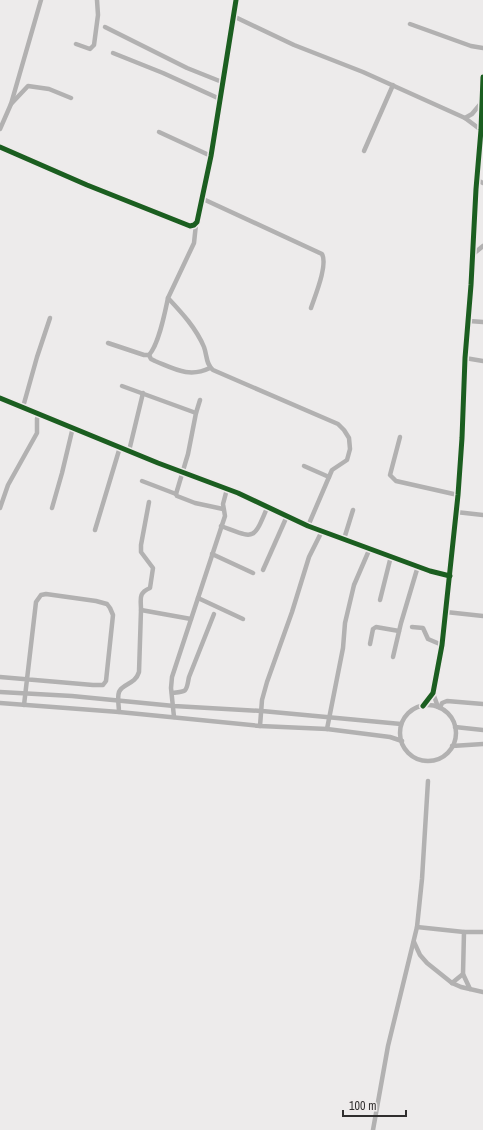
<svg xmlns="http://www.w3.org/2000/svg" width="483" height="1130" font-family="'Archivo Narrow',sans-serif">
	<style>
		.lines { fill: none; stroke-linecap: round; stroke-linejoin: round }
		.minor { stroke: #b2b1b1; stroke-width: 4.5 }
		.cycleway-casing { stroke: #eeeaea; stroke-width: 8 }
		.cycleway { stroke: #1b5e20; stroke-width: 5 }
	</style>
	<rect width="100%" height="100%" fill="#edebeb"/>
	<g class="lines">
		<g class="minor">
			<path d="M233,16L294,45L363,72L465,118L481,130"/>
			<path d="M410,24L471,46L483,48"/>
			<path d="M105,27L187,68L222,82"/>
			<path d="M76,44L90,49L94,45L98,15L97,0"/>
			<path d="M113,53L163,73L220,99"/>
			<path d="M11,104L41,0"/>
			<path d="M465,118L472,114L482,102"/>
			<path d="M0,129L11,104L28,86L49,89L71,98"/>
			<path d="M159,132L211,156"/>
			<path d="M0,147L87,185L190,226L194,225L197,222L211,156L236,0"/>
			<path d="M364,151L393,85"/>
			<path d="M477,180L483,183"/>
			<path d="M203,199L322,254C328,265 315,296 311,308"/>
			<path d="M196,224L194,243L168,298C182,313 196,328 204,347C207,355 206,365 213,370L338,424L344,430L349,438L350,449L347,460L332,470L308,526"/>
			<path d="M472,255L483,246"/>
			<path d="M469,321L483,322"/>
			<path d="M108,343L144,355H149C159,344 165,312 168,298"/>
			<path d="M149,355L151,359L155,361C175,369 189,378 210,368"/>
			<path d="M465,358L483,361"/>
			<path d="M122,386L196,413"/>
			<path d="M0,398L158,463L238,493L308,526L430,571L450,576"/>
			<path d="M200,400L196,413L188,454L176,494L177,496L195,503L223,509"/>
			<path d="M23,407L37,357L50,318"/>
			<path d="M400,437L390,475L396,481L458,495"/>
			<path d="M129,451L143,393"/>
			<path d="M304,466L329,477"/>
			<path d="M142,481L176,494"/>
			<path d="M0,508L8,485L37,433V419L39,413"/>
			<path d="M52,508L62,473L73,427"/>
			<path d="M456,512L483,515"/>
			<path d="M221,526C254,538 253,542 267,508"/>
			<path d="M95,530L120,447"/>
			<path d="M344,539L353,510"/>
			<path d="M212,554L253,573"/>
			<path d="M263,570L287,516"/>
			<path d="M198,598L243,619"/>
			<path d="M380,600L391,556"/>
			<path d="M141,610C141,599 138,593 150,588L153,568L141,552V545L149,502"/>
			<path d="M446,612L483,616"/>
			<path d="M412,627L423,628L428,639L442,645"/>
			<path d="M370,644L373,629L376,627L399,631"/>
			<path d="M393,657L401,623L418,566"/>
			<path d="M0,677L93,685H103L106,681L113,615L110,608L107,604L96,601L46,594L41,595L36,602L24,705"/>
			<path d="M0,692L72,696L174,706L262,711L401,724"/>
			<path d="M172,693C188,691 186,692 189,677L214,614"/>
			<path d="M433,693L438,707"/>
			<path d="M0,703L119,712L260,726L327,729L390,737L402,741"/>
			<circle cx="428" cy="733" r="28"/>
			<path d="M423,706L433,693L442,645L458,495L462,438L465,358L471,285L476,189L481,130L483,77"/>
			<path d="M440,708L442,703L447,701L483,704"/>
			<path d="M119,712C119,706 117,698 119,692C123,683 135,685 139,672L141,610L191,619"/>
			<path d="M174,717L171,688L172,677L225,516L223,504L227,489"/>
			<path d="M260,726L262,700L267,682L292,612L309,557L322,531"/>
			<path d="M455,727L483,730"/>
			<path d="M327,729L343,648L345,623L354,585L370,548"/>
			<path d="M452,746L483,744"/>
			<path d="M417,927L464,932H483"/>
			<path d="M464,932L463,974L470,989"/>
			<path d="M414,942L420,955L427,963L452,983L461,987L483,992"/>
			<path d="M452,983L463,974"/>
			<path d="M373,1130L388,1046L417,927L422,879L428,781"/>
		</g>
		<defs>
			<g id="cycleway">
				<path d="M0,147L87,185L190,226L194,225L197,222L211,156L236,0"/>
				<path d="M0,398L158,463L238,493L308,526L430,571L450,576"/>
				<path d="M423,706L433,693L442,645L458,495L462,438L465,358L471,285L476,189L481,130L483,77"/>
			</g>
		</defs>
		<use href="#cycleway" class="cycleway-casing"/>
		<use href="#cycleway" class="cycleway"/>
	</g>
	<path d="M343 1110v6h63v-6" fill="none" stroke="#302e2e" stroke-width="2"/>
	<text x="349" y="1110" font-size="12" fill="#302e2e" stroke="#eeeaea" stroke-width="3" paint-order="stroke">100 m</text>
</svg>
